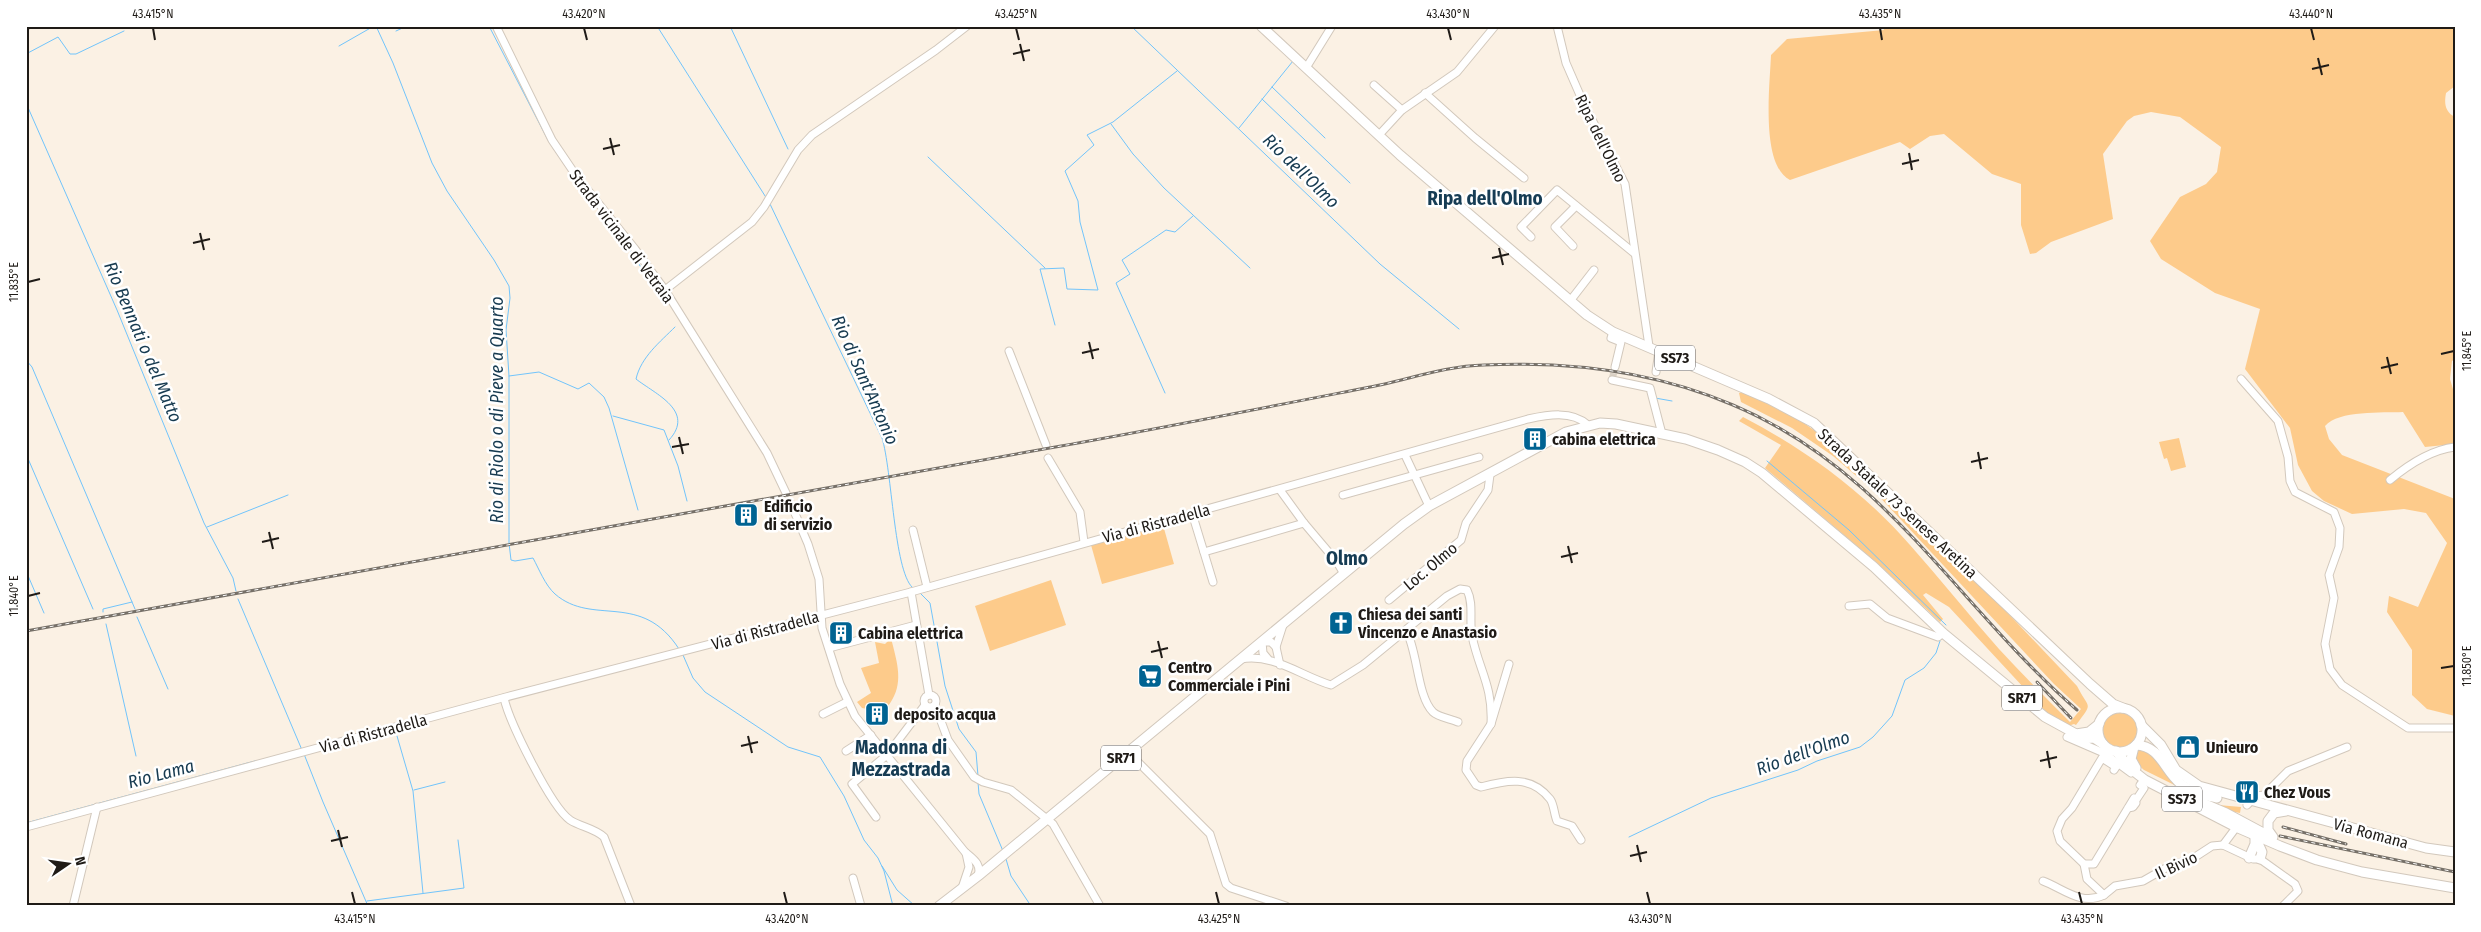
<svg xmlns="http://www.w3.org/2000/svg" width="2481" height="932" font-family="'Fira Sans Condensed',sans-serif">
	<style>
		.green { fill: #fdcb8b }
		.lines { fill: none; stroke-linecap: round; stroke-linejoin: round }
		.stream { stroke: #71c4fb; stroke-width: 1 }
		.minor-tunnel { stroke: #dad1c5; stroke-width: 7; stroke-dasharray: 7 3.5; stroke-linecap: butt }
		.minor-casing { stroke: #d2c8bc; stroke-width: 9 }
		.major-casing { stroke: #d2c8bc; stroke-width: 11 }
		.minor { stroke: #fff; stroke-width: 7 }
		.major { stroke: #fff; stroke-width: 9 }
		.rail-casing { stroke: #767068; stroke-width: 3 }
		.rail { stroke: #fff; stroke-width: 1; stroke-dasharray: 4; stroke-linecap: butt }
		.ticks { fill: none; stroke: #1f1b17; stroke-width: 2 }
		.labels { text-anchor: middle; stroke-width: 5; stroke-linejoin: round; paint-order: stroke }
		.shield { fill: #fff; stroke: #625f5d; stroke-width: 1 }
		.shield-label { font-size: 15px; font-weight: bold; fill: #1f1b17 }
		.street-label { font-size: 16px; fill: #1f1b17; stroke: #fff }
		.poi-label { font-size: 16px; font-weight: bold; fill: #1f1b17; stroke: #fff; text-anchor: start }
		.water-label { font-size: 18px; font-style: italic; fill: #163a50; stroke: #fff }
		.quarter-label { font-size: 19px; font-weight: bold; fill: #163c54; stroke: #fff }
		.neatline { fill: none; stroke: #1f1b17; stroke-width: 2 }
		.ticks-label { font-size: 12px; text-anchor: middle; fill: #1f1b17 }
	</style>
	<rect width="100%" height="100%" fill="#fbf1e4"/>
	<g class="green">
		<path d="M1883,26H2455V86L2446,93C2444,103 2445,112 2455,117V359L2452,361L2450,379L2455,396V444L2425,447L2403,412C2382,413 2339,410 2325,426L2329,439L2342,455L2455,499V716L2427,709L2412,695V650L2387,612L2389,596L2418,607L2447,543L2426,513L2404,509L2352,514L2324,501L2312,491L2298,465L2290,428L2245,369L2260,309L2215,293L2161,259L2150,241L2180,197L2206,184L2217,172L2221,147L2180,117L2151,112L2134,116L2127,121L2103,154L2113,219L2051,242L2036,253L2030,254L2021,225V184L1992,174L1944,134L1930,136L1910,149L1900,142L1790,180C1760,165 1770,84 1771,55L1787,39L1884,30Z"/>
		<path d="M1744,392L1801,421L1829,441L1984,588L2077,686C2089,710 2094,701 2076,725L2074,724L2068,726L2048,714L1949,607L1926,593L1923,595L1943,619L1940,622L1878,564L1765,468L1781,445L1739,421L1743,417C1805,449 1864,492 1910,545C1940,579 1969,615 1999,649C2022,674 2046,698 2070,722L2081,709L2054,684L1875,492L1833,456L1792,428L1741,402L1739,393Z"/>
		<path d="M2179,438L2186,467L2171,471L2167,458L2164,459L2159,442Z"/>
		<path d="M1163,525L1174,564L1102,584L1091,545Z"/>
		<path d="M1051,580L1066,625L990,651L975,606Z"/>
		<path d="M891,638C896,659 904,680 892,700C887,709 879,716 873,725L868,717L867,709L862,708L857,702L871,693L861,668L879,663L875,642L885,644Z"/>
		<circle cx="2120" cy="730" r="17"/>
		<path d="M2136,749H2148L2169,774L2215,799L2218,805L2241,807L2240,813L2225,810L2144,770L2136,763Z"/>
	</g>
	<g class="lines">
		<g class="stream">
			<path d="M376,26L393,63L432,163L447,191L494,260L509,286L510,298L506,330L509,376V543L511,560L515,561L533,558C539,569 545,585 555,594C593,627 641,590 679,649"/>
			<path d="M489,26L548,140"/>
			<path d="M657,26L767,199"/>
			<path d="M730,26L788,149"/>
			<path d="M1131,26L1380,264L1459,329"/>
			<path d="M396,31L407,26"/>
			<path d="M339,46L374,26"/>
			<path d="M26,54L58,37L70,54H76L124,31"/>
			<path d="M1272,87L1325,138"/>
			<path d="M1262,99L1350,183"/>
			<path d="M26,103L117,310L204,523L233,578L236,591"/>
			<path d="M1111,124L1133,154L1164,188L1250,268"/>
			<path d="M1239,128L1293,61"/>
			<path d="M553,148L568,169"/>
			<path d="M928,157L1045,268"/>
			<path d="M590,198L597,207"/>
			<path d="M770,204L882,438C892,470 894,570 912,587"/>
			<path d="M627,245L657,293"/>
			<path d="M1055,325L1040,269L1064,268L1067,289L1098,290L1080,222L1078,201L1065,171L1094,145L1087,135L1113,122L1177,71"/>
			<path d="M26,360L32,367L135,609"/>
			<path d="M509,376L539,372L578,389L589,383L604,397L609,408L638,510"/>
			<path d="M1165,393L1116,283L1130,274L1122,260L1166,230L1175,232L1193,216"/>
			<path d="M1655,398L1672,401"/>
			<path d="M613,416L664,430L678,466L687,501"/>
			<path d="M669,440C696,411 655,394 636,379C641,357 660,342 675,327"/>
			<path d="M26,454L93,609"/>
			<path d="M1767,461L1849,530L1946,625"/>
			<path d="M207,527L288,495"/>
			<path d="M26,571L44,613"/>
			<path d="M920,593L930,603L945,686L959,729L976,752L978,776"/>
			<path d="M238,599L302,750"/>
			<path d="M103,612V609L132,602"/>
			<path d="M137,617L168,689"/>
			<path d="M106,624L136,756"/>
			<path d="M683,655L693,678L705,692L788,747L820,757L844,796L864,840L878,858L884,871L893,906"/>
			<path d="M397,736L413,791L423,893"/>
			<path d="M304,754L323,802L368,906"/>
			<path d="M978,782L979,794L1003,851"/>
			<path d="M414,790L445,782"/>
			<path d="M26,823L255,761"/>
			<path d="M1629,837L1711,798L1798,770L1817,761L1860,747L1873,737L1892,716L1905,680L1924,668L1936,653L1940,641"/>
			<path d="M1006,859L1011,876L1031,906"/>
			<path d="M882,866L897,890L915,906"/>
			<path d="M367,901L464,888L458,840"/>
		</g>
		<path class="minor-tunnel" d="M1612,380L1615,367"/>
		<defs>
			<g id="minor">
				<path d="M496,26L552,140L575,174L635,249L665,290L767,453L786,493"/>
				<path d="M1557,26L1566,63L1583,102L1625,184L1649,346"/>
				<path d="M1306,68L1332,26"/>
				<path d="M1374,85L1402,110"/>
				<path d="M1425,93L1475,138L1524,178"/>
				<path d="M1379,135L1402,110L1457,72L1495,26"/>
				<path d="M1531,237L1521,227L1557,190L1634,253"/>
				<path d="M1573,246L1555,227L1576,206"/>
				<path d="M665,290L752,222L764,207L798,150L812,135L936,50L967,26"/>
				<path d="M1570,301L1594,270"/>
				<path d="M1613,332L1611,338L1621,342L1615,367"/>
				<path d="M1009,351L1046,445"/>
				<path d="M1656,372L1659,351"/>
				<path d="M2241,379L2278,421L2288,457L2290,481L2295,492L2334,512L2340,528L2339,547L2329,575L2334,598L2325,644L2330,669L2342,685L2408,728H2455"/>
				<path d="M1612,380L1650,388L1662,434"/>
				<path d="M1405,455L1429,506"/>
				<path d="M1048,458L1080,512L1084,542"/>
				<path d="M2390,480C2408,465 2430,450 2455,447"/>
				<path d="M1280,490L1304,523L1337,562L1344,574"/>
				<path d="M1343,495L1479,457"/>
				<path d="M791,504L808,544L819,579L822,628L840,684L855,716L965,852C973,859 982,864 978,876"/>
				<path d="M1192,513L1213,582"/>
				<path d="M913,530L927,587"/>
				<path d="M1204,552L1304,523"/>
				<path d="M911,592L929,695"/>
				<path d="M1389,600L1461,540L1466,523L1488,490L1490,475"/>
				<path d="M1849,606L1870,604L1887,618L1938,637L1943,633"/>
				<path d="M1406,630C1418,652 1417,696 1433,712C1438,717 1451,719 1458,722"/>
				<path d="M829,648L916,625"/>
				<path d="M1241,659C1273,653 1301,676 1331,685L1363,665L1447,596L1460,589L1467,590C1474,604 1469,620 1472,636C1479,670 1493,686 1491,724"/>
				<path d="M1268,659L1263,653L1262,642H1271L1276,647"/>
				<path d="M1509,664L1491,724L1467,761L1466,770L1476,785L1481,787C1507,780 1531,775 1550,799C1554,804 1554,814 1557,821L1572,826L1581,840"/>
				<path d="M1280,665L1276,647L1283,625"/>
				<circle cx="930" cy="701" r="6"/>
				<path d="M504,698C509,721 551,807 570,820C581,827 594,828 604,837L631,906"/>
				<path d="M935,705L948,740L974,777L983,782L1011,790L1053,824L1100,906"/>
				<path d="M823,714L847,702"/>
				<path d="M2067,737L2104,753L2131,773"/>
				<path d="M846,751L871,735"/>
				<path d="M1128,752L1210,834L1226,884L1231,888L1286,906"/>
				<path d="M2114,770L2116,767L2102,758L2072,808L2062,819L2057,831L2060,841L2084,864H2094L2134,798L2136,803L2133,807L2128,808"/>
				<path d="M2136,800L2144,788L2140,785L2143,781"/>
				<path d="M2247,805L2256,796L2264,795L2288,771L2347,747"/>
				<path d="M876,817L852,784L887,755L925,705"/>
				<path d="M26,827L506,697L911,592L1528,419C1547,415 1572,410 1588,425"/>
				<path d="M2223,845L2235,829"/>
				<path d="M2084,864L2087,879L2104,895L2115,886L2143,881L2171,865L2192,859L2212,846L2223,845L2253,859H2260L2295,884L2298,891L2283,906"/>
				<path d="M853,878L861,906"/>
				<path d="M2043,881C2064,889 2081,906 2104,895"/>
				<path d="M962,888L969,867L966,853"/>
				<path d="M73,906L97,807"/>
			</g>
			<g id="major">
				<path d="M1261,26L1400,155L1587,315L1613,332L1769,399L1814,423L2090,684L2113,704L2123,708"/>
				<circle cx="2120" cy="730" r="22"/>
				<path d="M2141,725L2161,745L2176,770L2199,786L2426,848L2455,852"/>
				<path d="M2081,739L2094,738L2103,744"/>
				<path d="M2136,745C2161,746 2164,771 2181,784C2192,793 2204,795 2217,798"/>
				<path d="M2134,747L2131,759L2136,768"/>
				<path d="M2116,751L2131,769L2145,780L2236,827L2280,846L2317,860L2362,872L2455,888"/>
				<path d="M2200,802L2226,813L2269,836"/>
				<path d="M2254,834L2262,852L2260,859"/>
				<path d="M2273,837L2268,830V821L2274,813L2286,811"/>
				<path d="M2249,858L2255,844V836"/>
				<path d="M939,906L978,876L1404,524L1429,506L1566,432L1600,423L1616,424L1686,439L1718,450L1745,462L1762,473L1874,567L1943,633L2045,717L2076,734L2089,732L2099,724"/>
			</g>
		</defs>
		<use href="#minor" class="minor-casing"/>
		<use href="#major" class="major-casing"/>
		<use href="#minor" class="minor"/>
		<use href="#major" class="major"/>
		<defs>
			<g id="rail">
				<path d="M26,30L31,26"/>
				<path d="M26,631C371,569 716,508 1061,446C1162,428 1263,408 1365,388C1404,381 1444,366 1484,365C1569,361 1654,371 1733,405C1887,470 1957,606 2077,710"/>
				<path d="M2037,682L2071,718"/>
				<path d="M2283,827L2346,844"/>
				<path d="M2280,836L2455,872"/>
			</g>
		</defs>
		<use href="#rail" class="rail-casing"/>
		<use href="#rail" class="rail"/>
	</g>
	<path class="ticks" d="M153,28L155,40M584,28L587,40M1016,28L1019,40M1448,28L1451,40M1880,28L1882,40M2311,28L2314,40M1020,44L1024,61M1013,54L1030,50M2318,58L2322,75M2312,69L2329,65M610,138L614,155M603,149L620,145M1909,153L1912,170M1902,164L1919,160M200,233L204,250M193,243L210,239M1499,248L1503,265M1492,258L1509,254M28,282L40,279M1089,342L1093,359M1082,353L1099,349M2441,354L2454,351M2387,357L2391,374M2381,368L2398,364M679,437L683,454M672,447L689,444M1978,452L1981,469M1971,462L1988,458M269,532L273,549M262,542L279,538M1568,546L1572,563M1561,557L1578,553M28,596L40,593M1158,641L1162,658M1151,652L1168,648M2441,668L2454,666M748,736L752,753M741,746L758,742M2047,751L2050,768M2040,761L2057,757M338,830L342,847M331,841L348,837M1637,845L1641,862M1630,856L1647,852M352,892L355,904M784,892L787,904M1216,892L1219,904M1647,892L1650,904M2079,892L2082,904"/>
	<defs>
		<symbol id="building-square" viewBox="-11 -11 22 22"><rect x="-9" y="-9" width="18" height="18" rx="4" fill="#006392" stroke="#fff"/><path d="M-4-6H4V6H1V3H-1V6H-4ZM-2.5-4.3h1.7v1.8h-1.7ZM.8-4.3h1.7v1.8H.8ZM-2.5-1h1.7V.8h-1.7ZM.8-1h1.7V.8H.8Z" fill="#fff"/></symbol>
		<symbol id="church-square" viewBox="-11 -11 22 22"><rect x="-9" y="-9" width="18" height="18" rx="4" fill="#006392" stroke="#fff"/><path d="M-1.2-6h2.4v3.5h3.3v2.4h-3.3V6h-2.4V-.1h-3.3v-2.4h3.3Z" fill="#fff"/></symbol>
		<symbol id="supermarket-square" viewBox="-11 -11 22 22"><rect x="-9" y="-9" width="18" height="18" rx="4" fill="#006392" stroke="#fff"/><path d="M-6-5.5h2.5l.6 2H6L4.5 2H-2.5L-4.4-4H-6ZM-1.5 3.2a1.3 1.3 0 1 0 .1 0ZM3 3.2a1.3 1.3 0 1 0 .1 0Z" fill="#fff"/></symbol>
		<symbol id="shop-square" viewBox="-11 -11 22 22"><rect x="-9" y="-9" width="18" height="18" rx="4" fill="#006392" stroke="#fff"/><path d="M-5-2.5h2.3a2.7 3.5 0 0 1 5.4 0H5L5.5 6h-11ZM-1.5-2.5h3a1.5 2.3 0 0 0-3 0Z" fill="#fff"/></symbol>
		<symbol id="restaurant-square" viewBox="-11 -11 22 22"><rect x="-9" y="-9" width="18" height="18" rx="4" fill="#006392" stroke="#fff"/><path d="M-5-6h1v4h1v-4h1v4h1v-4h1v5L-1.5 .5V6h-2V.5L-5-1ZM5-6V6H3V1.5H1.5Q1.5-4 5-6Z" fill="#fff"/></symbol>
	</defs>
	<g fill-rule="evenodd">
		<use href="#building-square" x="1521" y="425" width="28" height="28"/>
		<use href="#building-square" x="732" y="501" width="28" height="28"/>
		<use href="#church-square" x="1327" y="609" width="28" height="28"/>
		<use href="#building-square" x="827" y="619" width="28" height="28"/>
		<use href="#supermarket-square" x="1136" y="662" width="28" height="28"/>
		<use href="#building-square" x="863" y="700" width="28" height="28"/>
		<use href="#shop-square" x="2174" y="733" width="28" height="28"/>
		<use href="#restaurant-square" x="2233" y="778" width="28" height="28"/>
	</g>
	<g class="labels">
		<g class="shield">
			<rect x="1655" y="345.5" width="40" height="25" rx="4"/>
			<rect x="2002" y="685.5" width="40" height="25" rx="4"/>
			<rect x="1101" y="745.5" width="40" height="25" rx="4"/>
			<rect x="2162" y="786.5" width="40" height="25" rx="4"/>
		</g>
		<g class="shield-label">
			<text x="1675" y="363">SS73</text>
			<text x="2022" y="703">SR71</text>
			<text x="1121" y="763">SR71</text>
			<text x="2182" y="804">SS73</text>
		</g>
		<g class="street-label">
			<text transform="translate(1601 138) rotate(64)" y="6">Ripa dell'Olmo</text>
			<text transform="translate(622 236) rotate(53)" y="6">Strada vicinale di Vetraia</text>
			<text transform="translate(1898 503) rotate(43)" y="6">Strada Statale 73 Senese Aretina</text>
			<text transform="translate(1156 523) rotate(-15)" y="6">Via di Ristradella</text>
			<text transform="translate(1430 566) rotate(-40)" y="6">Loc. Olmo</text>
			<text transform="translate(765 630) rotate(-15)" y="6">Via di Ristradella</text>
			<text transform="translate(373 733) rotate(-15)" y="6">Via di Ristradella</text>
			<text transform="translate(2371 833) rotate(15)" y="6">Via Romana</text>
			<text transform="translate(2176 865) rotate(-25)" y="6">Il Bivio</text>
		</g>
		<g class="poi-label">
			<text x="1552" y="445">cabina elettrica</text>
			<text x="764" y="512">Edificio<tspan x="764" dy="18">di servizio</tspan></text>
			<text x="1358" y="620">Chiesa dei santi<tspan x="1358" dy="18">Vincenzo e Anastasio</tspan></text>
			<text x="858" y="639">Cabina elettrica</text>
			<text x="1168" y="673">Centro<tspan x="1168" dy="18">Commerciale i Pini</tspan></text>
			<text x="894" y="720">deposito acqua</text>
			<text x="2206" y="753">Unieuro</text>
			<text x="2264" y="798">Chez Vous</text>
		</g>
		<g class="water-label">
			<text transform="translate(1301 171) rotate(44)" y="6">Rio dell'Olmo</text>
			<text transform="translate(143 342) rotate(67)" y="6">Rio Bennati o del Matto</text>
			<text transform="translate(865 380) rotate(66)" y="6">Rio di Sant'Antonio</text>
			<text transform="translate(497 410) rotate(-90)" y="6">Rio di Riolo o di Pieve a Quarto</text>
			<text transform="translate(1803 753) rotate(-20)" y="6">Rio dell'Olmo</text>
			<text transform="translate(161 774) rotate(-15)" y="6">Rio Lama</text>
		</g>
		<g class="quarter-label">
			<text x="1485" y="205">Ripa dell'Olmo</text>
			<text x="1347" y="565">Olmo</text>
			<text x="901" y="754">Madonna di<tspan x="901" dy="22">Mezzastrada</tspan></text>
		</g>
	</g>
	<rect width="2481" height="932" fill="none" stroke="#ffffff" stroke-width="55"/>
	<g transform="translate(68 864) rotate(77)" stroke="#ffffff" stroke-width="4" paint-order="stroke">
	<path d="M0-4L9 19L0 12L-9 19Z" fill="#1f1b17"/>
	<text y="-8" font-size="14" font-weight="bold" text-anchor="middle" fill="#1f1b17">N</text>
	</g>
	<rect x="28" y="28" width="2426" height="876" class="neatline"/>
	<g class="ticks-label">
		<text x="153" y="18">43.415°N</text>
		<text x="584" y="18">43.420°N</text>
		<text x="1016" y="18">43.425°N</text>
		<text x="1448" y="18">43.430°N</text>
		<text x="1880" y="18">43.435°N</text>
		<text x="2311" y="18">43.440°N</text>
		<text transform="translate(14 282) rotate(-90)" y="4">11.835°E</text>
		<text transform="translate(2467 351) rotate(-90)" y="4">11.845°E</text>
		<text transform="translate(14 596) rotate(-90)" y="4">11.840°E</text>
		<text transform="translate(2467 666) rotate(-90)" y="4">11.850°E</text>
		<text x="355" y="923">43.415°N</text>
		<text x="787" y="923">43.420°N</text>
		<text x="1219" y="923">43.425°N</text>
		<text x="1650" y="923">43.430°N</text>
		<text x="2082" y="923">43.435°N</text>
	</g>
</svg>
